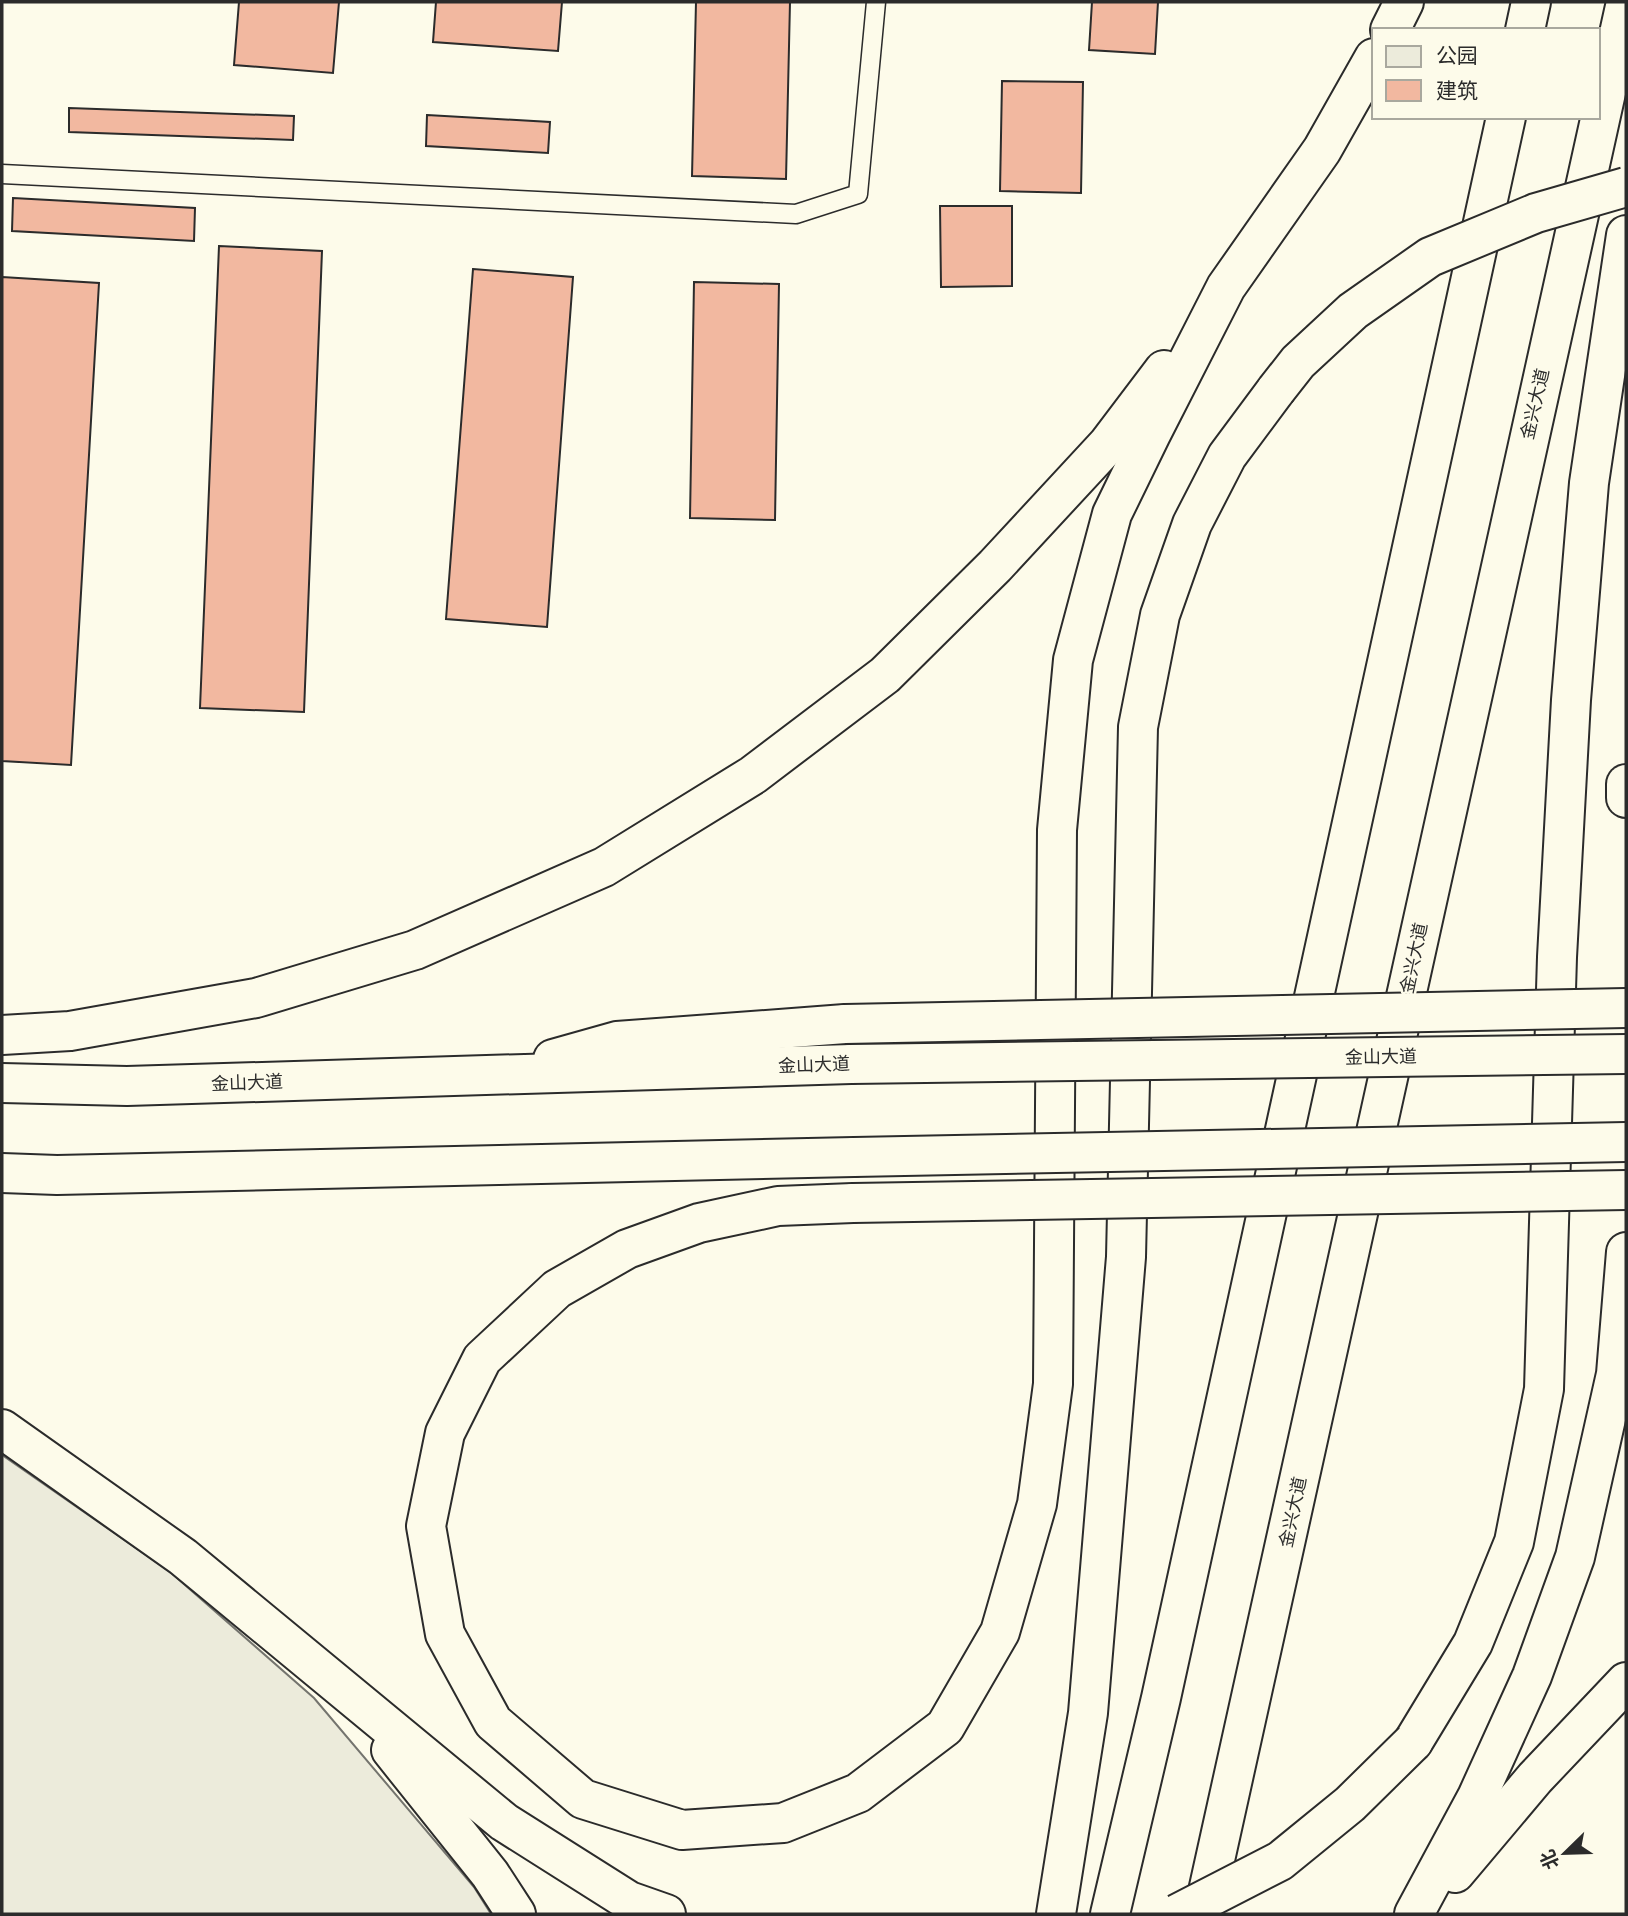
<svg xmlns="http://www.w3.org/2000/svg" width="1628" height="1916" font-family="Roboto,'Noto Sans SC',sans-serif">
	<style>
		.green { fill: #ecebdb; stroke: #74746e; stroke-width: 2 }
		.building { fill: #f2b8a0; stroke: #2b2b2b; stroke-width: 2 }
		.lines { fill: none; stroke-linecap: round; stroke-linejoin: round }
		.service-casing { stroke: #2b2b2b; stroke-width: 21 }
		.trunk-casing { stroke: #2b2b2b; stroke-width: 42 }
		.service { stroke: #fdfbea; stroke-width: 18 }
		.trunk { stroke: #fdfbea; stroke-width: 38 }
		.trunk-bridge-casing { stroke: #2b2b2b; stroke-width: 42; stroke-linecap: butt }
		.trunk-bridge { stroke: #fdfbea; stroke-width: 38 }
		.labels { text-anchor: middle; stroke-width: 5; stroke-linejoin: round; paint-order: stroke }
		.street-label { font-size: 18px; fill: #2b2b2b; stroke: #fdfbea }
	</style>
	<rect width="100%" height="100%" fill="#fdfbea"/>
	<path class="green" d="M2,1455L169,1571L314,1698L474,1887L491,1914H2Z"/>
	<g class="building">
		<path d="M239,2H339L333,73L234,65Z"/>
		<path d="M436,2H562L558,51L433,42Z"/>
		<path d="M696,2H790L786,179L692,176Z"/>
		<path d="M1092,2H1158L1155,54L1089,50Z"/>
		<path d="M1002,81L1083,82L1081,193L1000,191Z"/>
		<path d="M69,108L294,116L293,140L69,132Z"/>
		<path d="M427,115L550,122L548,153L426,146Z"/>
		<path d="M13,198L195,208L194,241L12,231Z"/>
		<path d="M940,206H1012V286L941,287Z"/>
		<path d="M219,246L322,251L304,712L200,708Z"/>
		<path d="M473,269L573,277L547,627L446,619Z"/>
		<path d="M2,277L99,283L71,765L2,761Z"/>
		<path d="M694,282L779,284L775,520L690,518Z"/>
	</g>
	<g class="lines">
		<defs>
			<path id="service" d="M2,174L796,214L858,194L876,2"/>
			<g id="trunk">
				<path d="M1390,30L1404,2"/>
				<path d="M1525,30L1531,2"/>
				<path d="M1626,784V798"/>
				<path d="M2,1035L70,1031L256,998L415,950L604,867L753,775L885,675L995,566L1108,444L1164,370"/>
				<path d="M553,1059L617,1041L845,1024"/>
				<path d="M2,1083L127,1086L851,1064"/>
				<path d="M2,1173L57,1175L854,1157"/>
				<path d="M853,1203L778,1206L699,1223L627,1249L557,1289L482,1359L445,1433L426,1526L445,1634L493,1722L583,1799L682,1830L783,1823L858,1793L945,1727L1000,1632L1037,1504L1053,1384L1057,830L1073,660L1112,514L1151,434L1226,287L1322,150L1374,58"/>
				<path d="M2,1429L183,1557L504,1822L629,1901L666,1914"/>
				<path d="M1413,1742L1473,1643L1514,1542L1544,1389L1557,957L1571,700L1589,483L1626,235"/>
				<path d="M391,1750L490,1874L516,1914"/>
				<path d="M1455,1873L1535,1778L1626,1682"/>
				<path d="M1056,1914L1088,1713L1126,1257L1138,727L1160,615L1192,524L1227,456L1276,390"/>
				<path d="M1110,1914L1161,1698L1506,117"/>
				<path d="M1203,1914L1626,2"/>
				<path d="M1414,1914L1477,1797L1532,1676L1575,1557L1616,1374L1626,1252"/>
			</g>
		</defs>
		<use href="#service" class="service-casing"/>
		<use href="#trunk" class="trunk-casing"/>
		<use href="#service" class="service"/>
		<use href="#trunk" class="trunk"/>
		<defs>
			<g id="trunk-bridge">
				<path d="M1276,390L1298,362L1353,311L1430,257L1536,213L1626,187"/>
				<path d="M845,1024L1626,1008"/>
				<path d="M851,1064L1626,1054"/>
				<path d="M854,1157L1626,1142"/>
				<path d="M853,1203L1626,1190"/>
				<path d="M1177,1914L1280,1861L1350,1804L1413,1742"/>
			</g>
		</defs>
		<use href="#trunk-bridge" class="trunk-bridge-casing"/>
		<use href="#trunk-bridge" class="trunk-bridge"/>
	</g>
	<g class="labels">
		<g class="street-label">
			<text transform="translate(1535 404) rotate(-77)" y="6">金兴大道</text>
			<text transform="translate(1414 958) rotate(-78)" y="6">金兴大道</text>
			<text transform="translate(1381 1057) rotate(-1)" y="6">金山大道</text>
			<text transform="translate(814 1065) rotate(-2)" y="6">金山大道</text>
			<text transform="translate(247 1083) rotate(-2)" y="6">金山大道</text>
			<text transform="translate(1293 1512) rotate(-78)" y="6">金兴大道</text>
		</g>
	</g>
	<rect width="1628" height="1916" fill="none" stroke="#2b2b2b" stroke-width="7"/>
	<rect x="1372" y="28" width="228" height="91" fill="#fdfbea" stroke="#a9a89e" stroke-width="2"/>
	<rect x="1386" y="46" width="35" height="21" fill="#ecebdb" stroke="#a9a89e" stroke-width="2"/>
	<text x="1436" y="63" font-size="21" fill="#2b2b2b">公园</text>
	<rect x="1386" y="80" width="35" height="21" fill="#f2b8a0" stroke="#a9a89e" stroke-width="2"/>
	<text x="1436" y="98" font-size="21" fill="#2b2b2b">建筑</text>
	<g transform="translate(1565 1853) rotate(247)" stroke="#fdfbea" stroke-width="5" paint-order="stroke">
	<path d="M0-5L12 26L0 18L-12 26Z" fill="#2b2b2b"/>
	<text y="-10" font-size="19" font-weight="bold" text-anchor="middle" fill="#2b2b2b">北</text>
	</g>
</svg>
